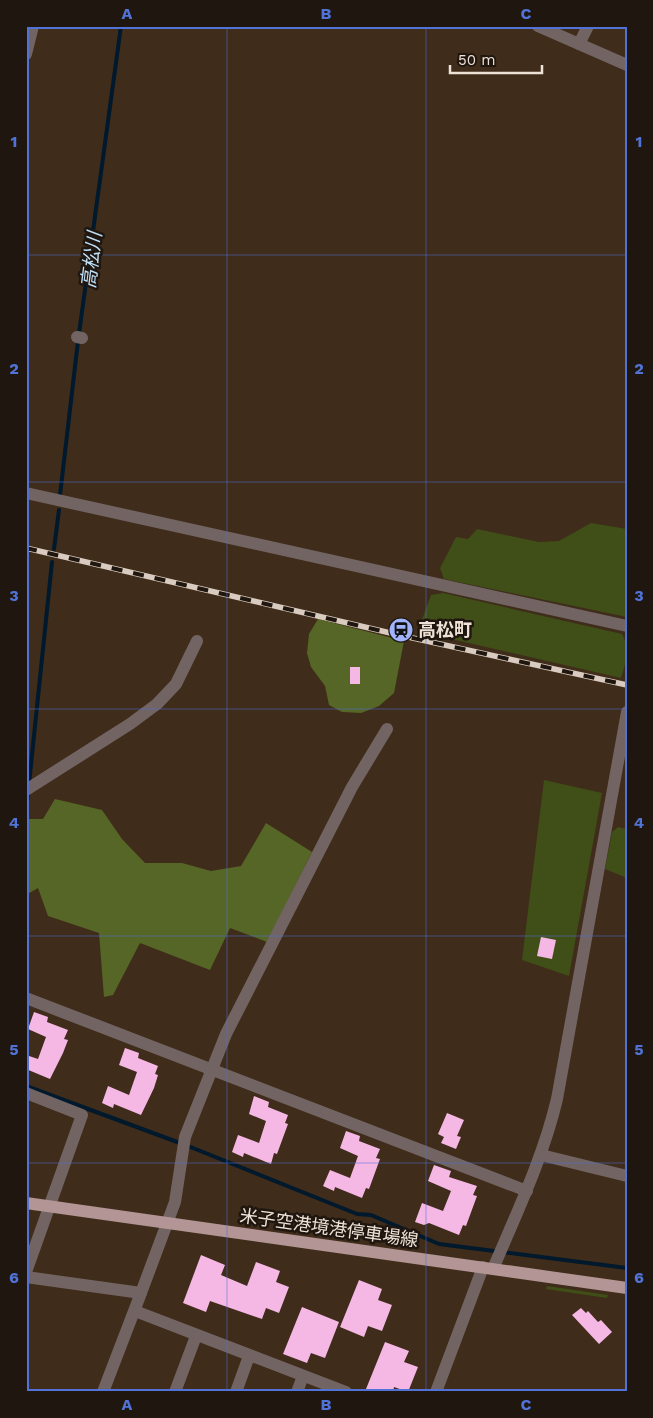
<svg xmlns="http://www.w3.org/2000/svg" width="653" height="1418" font-family="'Work Sans','Noto Sans JP',sans-serif">
	<style>
		.green { fill: #404e17 }
		.forest { fill: #556626 }
		.lines { fill: none; stroke-linecap: round; stroke-linejoin: round }
		.stream { stroke: #00192d; stroke-width: 4 }
		.building { fill: #f5b8e4 }
		.minor { stroke: #726463; stroke-width: 12 }
		.major { stroke: #b29594; stroke-width: 12 }
		.rail-casing { stroke: #d9cbbf; stroke-width: 5.5 }
		.rail { stroke: #1f170f; stroke-width: 4; stroke-dasharray: 11; stroke-linecap: butt }
		.grid { fill: none; stroke: #5173d8; stroke-width: 1; stroke-opacity: 0.55 }
		.labels { text-anchor: middle; stroke-width: 5; stroke-linejoin: round; paint-order: stroke }
		.poi-label { font-size: 18px; font-weight: bold; fill: #eee1d6; stroke: #1f170f; text-anchor: start }
		.street-label { font-size: 18px; fill: #eee1d6; stroke: #1f170f }
		.water-label { font-size: 19px; font-style: italic; fill: #c0e0f8; stroke: #1f170f }
		.neatline { fill: none; stroke: #5173d8; stroke-width: 2 }
		.grid-label { font-size: 16px; text-anchor: middle; font-weight: bold; fill: #5173d8 }
	</style>
	<rect width="100%" height="100%" fill="#3f2c1a"/>
	<g class="green">
		<path d="M591,523L627,529V617L444,579L440,568L456,537L468,539L477,529L539,542L559,541Z"/>
		<path d="M443,593L622,634C630,648 626,662 621,678L425,633L420,625L431,595Z"/>
		<path d="M544,780L602,793L569,976L522,960Z"/>
		<path d="M618,827L627,829V878L605,869L612,832Z"/>
		<path d="M547,1286L608,1295L607,1298L546,1289Z"/>
	</g>
	<g class="forest">
		<path d="M318,619L404,641L394,693L379,706L361,713L342,712L329,705L325,686L311,667L307,653L309,634Z"/>
		<path d="M55,799L102,810L122,839L145,863H182L211,871L241,866L266,823L312,852L267,942L230,928L210,970L140,943L113,995L104,997L99,933L48,916L38,888L26,895V819H43Z"/>
	</g>
	<g class="lines">
		<g class="stream">
			<path d="M60,495L78,341L121,26"/>
			<path d="M54,549L59,510"/>
			<path d="M29,784L52,562"/>
			<path d="M26,811L28,791"/>
			<path d="M26,1086L188,1146L357,1214L371,1215L439,1244L627,1268"/>
		</g>
	</g>
	<g class="building">
		<rect x="350" y="667" width="10" height="17"/>
		<path d="M541,937L556,940L552,959L537,956Z"/>
		<path d="M34,1012L48,1017L47,1022L68,1030L64,1039L68,1040L63,1053L50,1079L26,1069V1055L38,1059L46,1037L28,1029Z"/>
		<path d="M125,1048L139,1053L138,1058L158,1066L155,1074L158,1075L154,1088L141,1115L114,1104L113,1108L102,1103L108,1086L129,1095L137,1072L119,1065Z"/>
		<path d="M254,1096L269,1102L268,1107L288,1115L285,1123L288,1124L277,1154L274,1153L271,1164L244,1153L243,1157L232,1152L238,1135L259,1143L266,1121L249,1114Z"/>
		<path d="M447,1113L464,1120L457,1136L461,1137L456,1149L441,1143L444,1137L438,1134Z"/>
		<path d="M346,1131L360,1136L359,1141L380,1149L376,1158L380,1159L369,1189L366,1188L362,1198L335,1187L334,1191L323,1186L330,1170L350,1178L358,1156L340,1148Z"/>
		<path d="M434,1165L451,1171L449,1177L477,1186L473,1195L477,1196L466,1226L463,1225L459,1235L429,1223L424,1225L415,1222L422,1203L443,1211L451,1191L428,1181Z"/>
		<path d="M201,1255L225,1265L221,1275L247,1286L256,1262L280,1271L276,1282L289,1287L279,1313L266,1308L262,1319L210,1301L206,1312L183,1303Z"/>
		<path d="M359,1280L382,1289L378,1300L392,1305L382,1331L368,1326L364,1337L340,1327Z"/>
		<path d="M302,1307L339,1322L325,1358L311,1353L307,1363L283,1354Z"/>
		<path d="M581,1308L586,1313L588,1311L598,1322L601,1320L612,1332L599,1344L572,1315Z"/>
		<path d="M385,1342L409,1351L404,1362L418,1367L408,1392L394,1387L393,1392H373L366,1389Z"/>
	</g>
	<g class="lines">
		<g class="minor">
			<path d="M538,26L627,65"/>
			<path d="M579,44L588,26"/>
			<path d="M26,54L33,26"/>
			<path d="M77,337L82,338"/>
			<path d="M26,493L627,626"/>
			<path d="M26,790L130,724L157,704L176,684L197,641"/>
			<path d="M26,998L527,1191"/>
			<path d="M26,1093L82,1115L26,1272"/>
			<path d="M541,1155L627,1176"/>
			<path d="M493,1269C517,1212 543,1158 557,1099L627,712"/>
			<path d="M26,1277L141,1293L103,1392"/>
			<path d="M141,1293L175,1202L185,1137L226,1034L352,787L387,729"/>
			<path d="M135,1311L346,1392"/>
			<path d="M175,1392L196,1336"/>
			<path d="M236,1392L249,1356"/>
			<path d="M297,1392L303,1376"/>
			<path d="M436,1392L483,1267"/>
		</g>
		<path class="major" d="M26,1203L627,1288"/>
		<defs>
			<path id="rail" d="M26,548L399,635L627,685"/>
		</defs>
		<use href="#rail" class="rail-casing"/>
		<use href="#rail" class="rail"/>
	</g>
	<path class="grid" d="M227,26V1392M426,26V1392M26,255H627M26,482H627M26,709H627M26,936H627M26,1163H627"/>
	<defs>
		<symbol id="station-disc" viewBox="-11 -11 22 22"><circle r="9.5" fill="#a1b3fd" stroke="#1f170f"/><path d="M-3-6H3Q5-6 5-4V2Q5 4 3 4L4.5 6H3L1.5 4h-3L-3 6H-4.5L-3 4Q-5 4-5 2V-4Q-5-6-3-6ZM-3.5-4v3h7v-3ZM-3.5 1v1.5H-2V1ZM2 1v1.5H3.5V1Z" fill="#111"/></symbol>
	</defs>
	<g fill-rule="evenodd">
		<use href="#station-disc" x="387" y="616" width="28" height="28"/>
	</g>
	<g class="labels">
		<g class="poi-label">
			<text x="418" y="636">高松町</text>
		</g>
		<g class="street-label">
			<text transform="translate(329 1228) rotate(8)" y="6">米子空港境港停車場線</text>
		</g>
		<g class="water-label">
			<text transform="translate(91 260) rotate(-83)" y="7">高松川</text>
		</g>
	</g>
	<rect width="653" height="1418" fill="none" stroke="#1f170f" stroke-width="55"/>
	<path d="M450 65v8h92v-8" fill="none" stroke="#eee1d6" stroke-width="2.5"/>
	<text x="458" y="65" font-size="15" fill="#eee1d6" stroke="#1f170f" stroke-width="4" paint-order="stroke">50 m</text>
	<rect x="28" y="28" width="598" height="1362" class="neatline"/>
	<g class="grid-label">
		<text x="127" y="19">A</text>
		<text x="326" y="19">B</text>
		<text x="526" y="19">C</text>
		<text x="14" y="147">1</text>
		<text x="639" y="147">1</text>
		<text x="14" y="374">2</text>
		<text x="639" y="374">2</text>
		<text x="14" y="601">3</text>
		<text x="639" y="601">3</text>
		<text x="14" y="828">4</text>
		<text x="639" y="828">4</text>
		<text x="14" y="1055">5</text>
		<text x="639" y="1055">5</text>
		<text x="14" y="1283">6</text>
		<text x="639" y="1283">6</text>
		<text x="127" y="1410">A</text>
		<text x="326" y="1410">B</text>
		<text x="526" y="1410">C</text>
	</g>
</svg>
